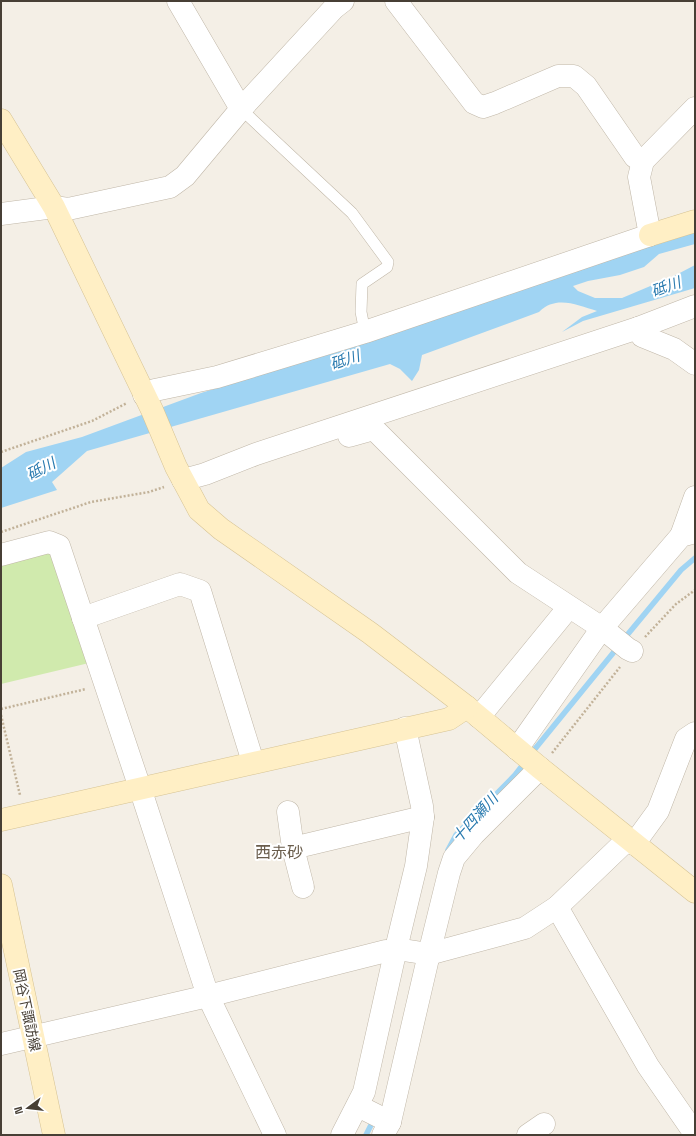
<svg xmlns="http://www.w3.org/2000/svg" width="696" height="1136" font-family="'Space Grotesk','Noto Sans JP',sans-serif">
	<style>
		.green { fill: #d0eaad }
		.water { fill: #a0d4f3 }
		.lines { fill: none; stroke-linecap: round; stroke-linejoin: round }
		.stream { stroke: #a0d4f3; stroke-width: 5.5 }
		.lane-casing { stroke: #c0b7a8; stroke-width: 12 }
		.street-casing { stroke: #c0b7a8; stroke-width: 23 }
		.secondary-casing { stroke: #d6c394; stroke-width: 23 }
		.path { stroke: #c2b299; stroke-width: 2.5; stroke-dasharray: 2 2; stroke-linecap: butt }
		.lane { stroke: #fff; stroke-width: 11 }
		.street { stroke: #fff; stroke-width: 22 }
		.secondary { stroke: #ffefc5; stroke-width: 22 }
		.labels { text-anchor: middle; stroke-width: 4; stroke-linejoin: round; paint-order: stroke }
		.street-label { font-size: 14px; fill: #473f35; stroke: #fff }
		.water-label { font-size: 15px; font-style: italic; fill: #297aaf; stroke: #fff }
		.quarter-label { font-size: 16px; fill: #6a5d4c; stroke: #fff }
	</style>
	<rect width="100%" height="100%" fill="#f4efe6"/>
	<path class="green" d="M49,548L89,663L1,684V561Z"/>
	<path class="water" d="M695,231V244L659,254L644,267L620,275L588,281L573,286L578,291L595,298H622L674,276L695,265V288L583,321L562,332L582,317L597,311C577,305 556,295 539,312L422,355L419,370L412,381L400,369L390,364L87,451L52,482L57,490L1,508V468L26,452L82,437L201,393L396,332Z"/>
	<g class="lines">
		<g class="stream">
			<path d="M623,640L681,570L695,558"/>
			<path d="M530,755L618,647"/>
			<path d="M448,850L456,835L515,775L525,762"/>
			<path d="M366,1135L374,1119"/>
		</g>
		<defs>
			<path id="lane" d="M241,109L352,213L388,262L387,267L362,284L361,312L365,332"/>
			<g id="street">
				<path d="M178,1L241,109"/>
				<path d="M396,1L474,103L483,107L495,103L558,76H574L586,86L635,157L643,161"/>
				<path d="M1,214L54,207L68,209L170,187L185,176L241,109L334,8L343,1"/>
				<path d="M638,328L642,336L674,349L695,364"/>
				<path d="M144,395L155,390L217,377L365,332L650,235L639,177L643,161L695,108"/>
				<path d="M349,436L374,429L518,573L602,628L628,649L632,651"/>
				<path d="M183,480L205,474L256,454L638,328L695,306"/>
				<path d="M681,536L695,497"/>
				<path d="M1,555L49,542L59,546L140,788L208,996L275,1135"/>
				<path d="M83,618L180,584L200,591L253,762"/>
				<path d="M479,717L569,607"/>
				<path d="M517,749L602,628L681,536L695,532"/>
				<path d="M288,812L293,848L423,817"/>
				<path d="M628,839L557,907L648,1066L695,1134"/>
				<path d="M634,844L658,811L686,739L695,733"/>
				<path d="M293,848L303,887"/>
				<path d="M1,1044L208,996L386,951L395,953L403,950L429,954L525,928L557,907"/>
				<path d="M358,1106L390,1122"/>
				<path d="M342,1135L364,1092L395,953L416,866L423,817L422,806L405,728"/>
				<path d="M383,1135L390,1122L429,954L449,873L454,858L474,834L540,768"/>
				<path d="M528,1135L544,1124"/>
			</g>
			<g id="secondary">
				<path d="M1,120L54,207L152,410L176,467L183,480L199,510L221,529L370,633L467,707L540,768L695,892"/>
				<path d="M650,235L695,221"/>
				<path d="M1,820L449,719L467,707"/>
				<path d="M1,885L54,1135"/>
			</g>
		</defs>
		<use href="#lane" class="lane-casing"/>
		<use href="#street" class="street-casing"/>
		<use href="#secondary" class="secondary-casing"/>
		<g class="path">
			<path d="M1,452L92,421L127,403"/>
			<path d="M1,532L91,502L149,492L164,487"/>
			<path d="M645,637L676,604L695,590"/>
			<path d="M1,709L86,689"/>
			<path d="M1,715L20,795"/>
			<path d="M552,753L620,667"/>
		</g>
		<use href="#lane" class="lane"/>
		<use href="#street" class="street"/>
		<use href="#secondary" class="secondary"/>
	</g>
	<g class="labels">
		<g class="street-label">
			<text transform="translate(27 1010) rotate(78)" y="5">岡谷下諏訪線</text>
		</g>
		<g class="water-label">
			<text transform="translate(666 287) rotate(-20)" y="5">砥川</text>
			<text transform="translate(345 360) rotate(-18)" y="5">砥川</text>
			<text transform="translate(41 469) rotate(-27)" y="5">砥川</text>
			<text transform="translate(475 818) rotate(-48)" y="5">十四瀬川</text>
		</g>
		<g class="quarter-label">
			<text x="279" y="858">西赤砂</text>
		</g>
	</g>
	<rect width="696" height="1136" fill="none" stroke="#473f35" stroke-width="4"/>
	<g transform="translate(28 1108) rotate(255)" stroke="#ffffff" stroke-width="3" paint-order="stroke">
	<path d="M0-3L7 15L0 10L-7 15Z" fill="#473f35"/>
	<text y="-6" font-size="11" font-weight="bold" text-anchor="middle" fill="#473f35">N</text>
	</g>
</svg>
